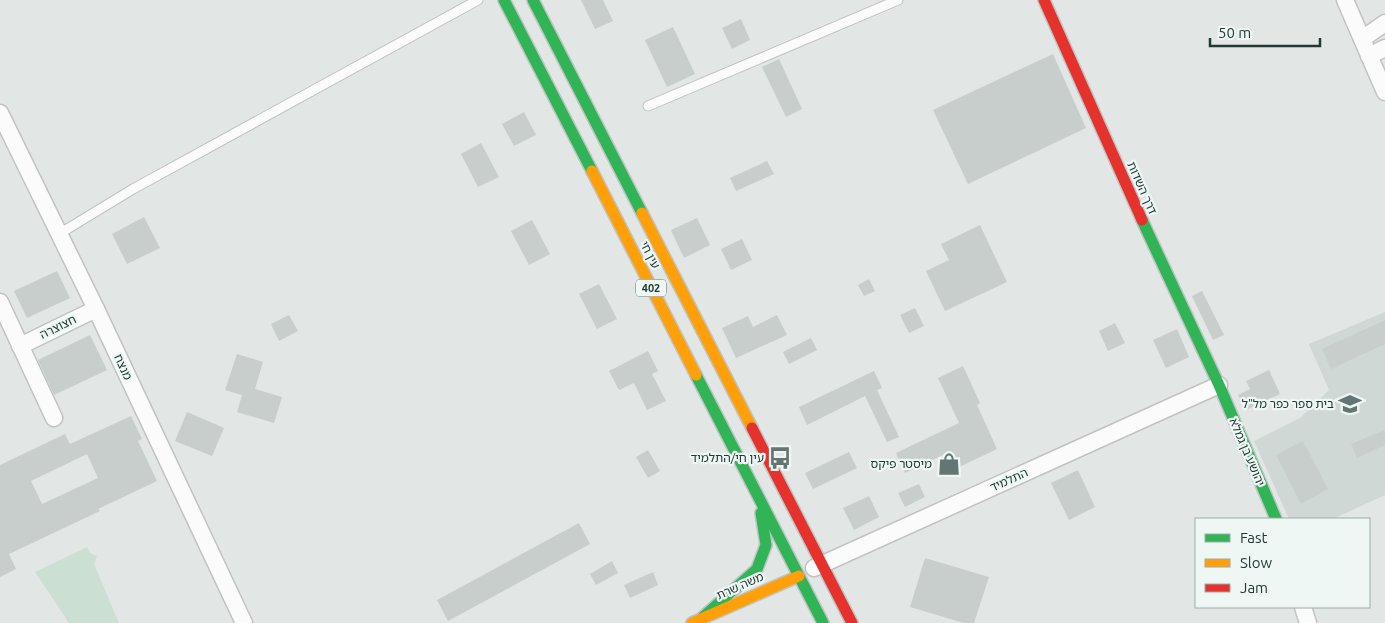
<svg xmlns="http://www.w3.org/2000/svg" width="1385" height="623" font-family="Ubuntu,'Noto Sans Hebrew',sans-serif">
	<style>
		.built { fill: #cfd8d5 }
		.green { fill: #cbe0d3 }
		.building { fill: #c8cecc; fill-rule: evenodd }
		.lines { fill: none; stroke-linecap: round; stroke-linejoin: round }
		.lane-casing { stroke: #bfc4c2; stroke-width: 11 }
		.street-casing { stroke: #bfc4c2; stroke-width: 19 }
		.fast-casing { stroke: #bdc5c2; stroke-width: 14 }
		.slow-casing { stroke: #bdc5c2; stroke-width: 14 }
		.jam-casing { stroke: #bdc5c2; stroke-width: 14 }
		.lane { stroke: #fbfbfb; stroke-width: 9 }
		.street { stroke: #fbfbfb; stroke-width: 16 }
		.fast { stroke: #30b455; stroke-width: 11 }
		.slow { stroke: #ff9f0a; stroke-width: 11 }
		.jam { stroke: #e5322d; stroke-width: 11 }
		.labels { text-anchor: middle; stroke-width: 4.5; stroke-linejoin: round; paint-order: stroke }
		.shield { fill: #eff7f4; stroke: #5e726e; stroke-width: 1 }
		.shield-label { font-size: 11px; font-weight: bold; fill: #203935 }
		.street-label { font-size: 12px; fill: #203935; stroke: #eff7f4 }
		.poi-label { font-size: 12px; fill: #203935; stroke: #eff7f4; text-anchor: end }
	</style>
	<rect width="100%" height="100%" fill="#e2e7e5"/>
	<path class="built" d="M1385,312V495L1333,519H1289L1254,441L1300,418L1329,390L1309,344Z"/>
	<path class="green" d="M87,547L90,553L97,556L94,564L119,623H69L35,572Z"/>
	<g class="building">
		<path d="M581,0H603L613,21L595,29Z"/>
		<path d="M741,19L750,40L732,49L722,28Z"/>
		<path d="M673,27L695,74L667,87L645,40Z"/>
		<path d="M1053,54L1086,128L968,184L933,110Z"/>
		<path d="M779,59L802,109L786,117L762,67Z"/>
		<path d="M524,112L536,135L514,146L502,124Z"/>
		<path d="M481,143L499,177L478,187L461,154Z"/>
		<path d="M767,161L774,174L736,191L730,178Z"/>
		<path d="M144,217L160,248L127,264L112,234Z"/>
		<path d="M697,218L710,245L684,258L671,230Z"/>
		<path d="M532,220L550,254L529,265L511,231Z"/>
		<path d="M980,225L1007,282L945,311L926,271L949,260L941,244Z"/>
		<path d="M742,239L752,260L731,270L721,249Z"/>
		<path d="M57,271L70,298L27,318L14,291Z"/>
		<path d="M869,279L875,291L864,296L858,285Z"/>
		<path d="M599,284L617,319L597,329L579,294Z"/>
		<path d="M1202,291L1224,335L1213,340L1192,296Z"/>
		<path d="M915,308L924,326L909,333L900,315Z"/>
		<path d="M289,315L298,331L279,341L271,324Z"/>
		<path d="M777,315L787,335L736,358L722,328L748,316L753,327Z"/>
		<path d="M1385,320V344L1331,369L1322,349Z"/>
		<path d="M1115,323L1125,343L1108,351L1099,331Z"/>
		<path d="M1177,329L1189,357L1166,368L1153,340Z"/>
		<path d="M90,335L107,370L54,395L38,360Z"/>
		<path d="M811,338L817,350L789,364L783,352Z"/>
		<path d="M648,351L658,371L652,374L666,401L647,410L634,383L619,390L609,371Z"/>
		<path d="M237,354L263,362L255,389L282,397L274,423L237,412L242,395L225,390Z"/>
		<path d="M963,366L980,403L977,405L997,449L955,469L947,453L905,473L896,453L959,423L938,378Z"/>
		<path d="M1269,370L1280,394L1246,410L1238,395L1250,389L1246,381Z"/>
		<path d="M874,371L882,388L877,390L899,437L887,442L865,396L807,425L799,407Z"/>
		<path d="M187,412L224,428L212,456L175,441Z"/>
		<path d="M131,416L142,439L138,441L157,481L98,509L100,511L9,554L16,569L0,577V465L65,434L70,444ZM87,454L98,478L42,504L31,481Z"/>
		<path d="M1385,430V445L1357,458L1351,444Z"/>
		<path d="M1303,441L1328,489L1301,504L1276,455Z"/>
		<path d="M648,450L660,471L648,478L636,457Z"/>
		<path d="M849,452L857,468L813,489L805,473Z"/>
		<path d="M1078,470L1095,507L1069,520L1051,483Z"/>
		<path d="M919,484L925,497L905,507L898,493Z"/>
		<path d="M869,496L879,517L854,530L843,508Z"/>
		<path d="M579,523L590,544L448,621L437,600Z"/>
		<path d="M925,558L989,577L974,623H964L910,607Z"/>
		<path d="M612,561L618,573L596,585L590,574Z"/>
		<path d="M653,572L658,585L630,598L624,585Z"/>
	</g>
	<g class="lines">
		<defs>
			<g id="lane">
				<path d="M648,106L898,0"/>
				<path d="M59,234L133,189L478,0"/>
			</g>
			<g id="street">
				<path d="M1345,0L1385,92"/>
				<path d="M1362,39L1385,23"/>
				<path d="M1369,56L1385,48"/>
				<path d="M0,113L96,309L244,623"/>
				<path d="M0,302L54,418"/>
				<path d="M20,346L96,309"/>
				<path d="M814,568L1219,385"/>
				<path d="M1303,607L1308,623"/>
			</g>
			<g id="fast">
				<path d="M504,0L592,171"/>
				<path d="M533,0L642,213"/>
				<path d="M1142,220L1219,385L1276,519"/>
				<path d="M696,375L823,623"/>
				<path d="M703,617L757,569L766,545L761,513"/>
			</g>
			<g id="slow">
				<path d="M592,171L696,375"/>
				<path d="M642,213L752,428"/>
				<path d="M692,623L799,576"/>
			</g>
			<g id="jam">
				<path d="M1044,0L1142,220"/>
				<path d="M752,428L852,623"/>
			</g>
		</defs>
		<use href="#lane" class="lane-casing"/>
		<use href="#street" class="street-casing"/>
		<use href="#fast" class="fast-casing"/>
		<use href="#slow" class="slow-casing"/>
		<use href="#jam" class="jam-casing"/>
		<use href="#lane" class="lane"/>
		<use href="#street" class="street"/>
		<use href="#fast" class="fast"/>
		<use href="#slow" class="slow"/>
		<use href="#jam" class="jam"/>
	</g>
	<defs>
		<symbol id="school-bare" viewBox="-9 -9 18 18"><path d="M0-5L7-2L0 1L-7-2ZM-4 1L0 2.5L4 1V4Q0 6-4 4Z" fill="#647673" stroke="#eff7f4" stroke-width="2.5" paint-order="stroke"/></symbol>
		<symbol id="bus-bare" viewBox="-9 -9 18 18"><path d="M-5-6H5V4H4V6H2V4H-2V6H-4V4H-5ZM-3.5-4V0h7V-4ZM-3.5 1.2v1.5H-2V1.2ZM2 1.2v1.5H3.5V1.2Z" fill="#647673" stroke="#eff7f4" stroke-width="2.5" paint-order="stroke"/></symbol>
		<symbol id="shop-bare" viewBox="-9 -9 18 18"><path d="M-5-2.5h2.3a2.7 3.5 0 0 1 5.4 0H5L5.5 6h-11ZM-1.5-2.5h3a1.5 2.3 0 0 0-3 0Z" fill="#647673" stroke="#eff7f4" stroke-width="2.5" paint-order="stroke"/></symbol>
	</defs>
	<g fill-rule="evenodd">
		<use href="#school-bare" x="1334" y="388" width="32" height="32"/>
		<use href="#bus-bare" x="764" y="442" width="32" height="32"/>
		<use href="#shop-bare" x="933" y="448" width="32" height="32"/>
	</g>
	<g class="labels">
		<rect class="shield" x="636" y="279.5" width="30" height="17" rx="4"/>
		<g class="shield-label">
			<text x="651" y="292">402</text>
		</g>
		<g class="street-label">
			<text transform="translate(1142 188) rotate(66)" y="4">דרך השדות</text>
			<text transform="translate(650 255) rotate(63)" y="4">עין חי</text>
			<text transform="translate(58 327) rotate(-26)" y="4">חצוצרה</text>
			<text transform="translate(123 367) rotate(65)" y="4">מנצח</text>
			<text transform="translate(1247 452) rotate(67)" y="4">יהושע בן גמלא</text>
			<text transform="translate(1009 480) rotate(-24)" y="4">התלמיד</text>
			<text transform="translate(740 586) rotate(-24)" y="4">משה שרת</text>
		</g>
		<g class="poi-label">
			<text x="1334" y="408">בית ספר כפר מל"ל</text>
			<text x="764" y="462">עין חי/התלמיד</text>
			<text x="932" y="468">מיסטר פיקס</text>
		</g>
	</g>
	<rect x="1195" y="518" width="175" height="90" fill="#eff7f4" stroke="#9caba8"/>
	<rect x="1205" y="534" width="25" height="8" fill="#30b455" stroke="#9caba8"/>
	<text x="1240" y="543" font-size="15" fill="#203935">Fast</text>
	<rect x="1205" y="559" width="25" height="8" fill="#ff9f0a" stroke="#9caba8"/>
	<text x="1240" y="568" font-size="15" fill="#203935">Slow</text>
	<rect x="1205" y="584" width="25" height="8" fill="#e5322d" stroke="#9caba8"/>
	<text x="1240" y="593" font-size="15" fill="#203935">Jam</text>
	<path d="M1210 38v8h110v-8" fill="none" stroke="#203935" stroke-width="2.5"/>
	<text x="1218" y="38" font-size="15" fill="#203935" stroke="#eff7f4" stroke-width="4" paint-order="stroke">50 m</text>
</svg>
